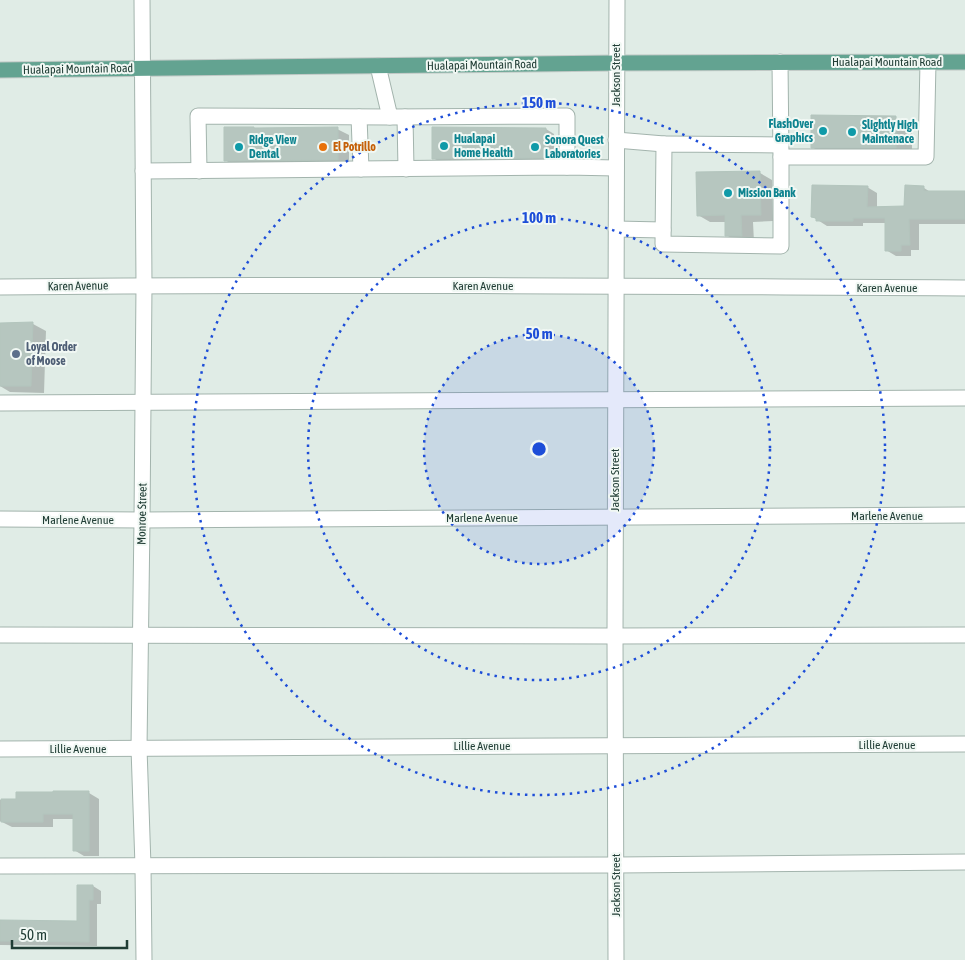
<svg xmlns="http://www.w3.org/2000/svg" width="965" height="960" font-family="'Asap Condensed',sans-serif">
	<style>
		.shadow { fill: #0003 }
		.building { fill: #b6c6bf; stroke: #b3c5bd }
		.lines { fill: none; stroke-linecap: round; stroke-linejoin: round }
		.minor-casing { stroke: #a3b4ad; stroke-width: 17 }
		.major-casing { stroke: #c1c9c6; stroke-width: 17 }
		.minor { stroke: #fff; stroke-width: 15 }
		.major { stroke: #63a391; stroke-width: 15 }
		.ring { fill: none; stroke: #1d4ed8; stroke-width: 2.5; stroke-dasharray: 2.5 5 }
		.culture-dot { fill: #0f9aa8; stroke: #f1f8f4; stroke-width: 2 }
		.food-dot { fill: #e8710a; stroke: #f1f8f4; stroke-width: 2 }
		.service-dot { fill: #5c6f8a; stroke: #f1f8f4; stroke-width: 2 }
		.labels { text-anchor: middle; stroke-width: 4; stroke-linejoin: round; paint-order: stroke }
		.street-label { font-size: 12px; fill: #203d35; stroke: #f1f8f4 }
		.culture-label { font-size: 12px; font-weight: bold; fill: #0d838f; stroke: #f1f8f4; text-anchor: start }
		.food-label { font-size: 12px; font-weight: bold; fill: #c56008; stroke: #f1f8f4; text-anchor: start }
		.service-label { font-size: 12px; font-weight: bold; fill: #4e5e75; stroke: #f1f8f4; text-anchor: start }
		.centre { fill: #1d4ed8; stroke: #f1f8f4; stroke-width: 2.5 }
		.ring-label { font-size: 15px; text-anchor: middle; font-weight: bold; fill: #1d4ed8; stroke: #f1f8f4; stroke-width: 4; stroke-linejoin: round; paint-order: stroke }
	</style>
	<rect width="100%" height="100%" fill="#e0ece6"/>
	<g class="shadow">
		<path d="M895,117L912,127V157H829L812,147Z"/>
		<path d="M434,128L546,129L554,134V162L442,163L433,158Z"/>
		<path d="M337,129L349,135V166L237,167L225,160Z"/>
		<path d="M760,173L772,180L773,221L753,222L754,242H739L726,235V222H710L698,215Z"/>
		<path d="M867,187L877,193V208H905L924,188L932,193H965V224H919V250H911V256H896L886,250V223H863V226H827L813,217Z"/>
		<path d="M0,324H33L46,331L44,393L10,392L0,386Z"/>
		<path d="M89,793L99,799V856H84L74,850V819H53V827H12L0,821V800H17Z"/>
		<path d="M78,886H93L101,891V904H97V946L0,945V922H78Z"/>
	</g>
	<g class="building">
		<path d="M811,115L896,116V148H811Z"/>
		<path d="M224,127H254V128L338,127V160L224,161Z"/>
		<path d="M432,127L546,128V158L432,159Z"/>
		<path d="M760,171L761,215H741L742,236H725V215L697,216L696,172Z"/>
		<path d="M812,185L868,186L867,207L904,206L905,185L924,186V191H965V219H909L910,245H901V251H885V218H853V221H816V218L811,217Z"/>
		<path d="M33,322L31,386H0V323Z"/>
		<path d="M53,791H89V851H73V814H43V822H1V799H16V792H53Z"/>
		<path d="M77,885H93V900H89V942L0,941V920L77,921Z"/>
	</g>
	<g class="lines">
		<defs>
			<g id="minor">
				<path d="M142,0L144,285L142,520L139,748L143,866L144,960"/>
				<path d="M780,62L781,157H926L928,62"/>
				<path d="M378,66L390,117L567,116V167"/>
				<path d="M359,117L361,169"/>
				<path d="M405,117L406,169"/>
				<path d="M616,140L664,144"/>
				<path d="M781,145L664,144L663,244L781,246V157"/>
				<path d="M143,171L567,167L616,168"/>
				<path d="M199,171L198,116L390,117"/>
				<path d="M616,229L663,230"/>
				<path d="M0,287C322,284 643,286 965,288"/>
				<path d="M0,403L965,398"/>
				<path d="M0,519L142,520L965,515"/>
				<path d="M0,635L615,636L965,635"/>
				<path d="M0,749L965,744"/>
				<path d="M0,866L616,865L965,862"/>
				<path d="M616,960L615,636L617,0"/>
			</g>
			<path id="major" d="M0,70L616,63L965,62"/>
		</defs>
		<use href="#minor" class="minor-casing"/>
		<use href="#major" class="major-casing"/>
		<use href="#minor" class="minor"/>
		<use href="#major" class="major"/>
	</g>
	<circle cx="539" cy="449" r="115" fill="#1d4ed8" fill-opacity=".12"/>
	<g class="ring">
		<circle cx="539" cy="449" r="115"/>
		<circle cx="539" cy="449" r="231"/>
		<circle cx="539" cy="449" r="346"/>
	</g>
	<g class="culture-dot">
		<circle cx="823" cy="131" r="5"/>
		<circle cx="852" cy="132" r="5"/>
		<circle cx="444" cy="146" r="5"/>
		<circle cx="239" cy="147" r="5"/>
		<circle cx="535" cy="147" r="5"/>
		<circle cx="728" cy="193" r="5"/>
	</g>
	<circle class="food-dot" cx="323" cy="147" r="5"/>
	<circle class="service-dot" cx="16" cy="354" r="5"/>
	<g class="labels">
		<g class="street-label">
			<text x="887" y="66">Hualapai Mountain Road</text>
			<text transform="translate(482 65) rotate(-1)" y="4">Hualapai Mountain Road</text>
			<text transform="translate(78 69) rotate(-1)" y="4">Hualapai Mountain Road</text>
			<text transform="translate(616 75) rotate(-90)" y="4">Jackson Street</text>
			<text transform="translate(78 286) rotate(-1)" y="4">Karen Avenue</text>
			<text x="483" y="290">Karen Avenue</text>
			<text x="887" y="292">Karen Avenue</text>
			<text transform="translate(615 480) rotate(-90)" y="4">Jackson Street</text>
			<text transform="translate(142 514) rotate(-89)" y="4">Monroe Street</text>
			<text x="887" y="520">Marlene Avenue</text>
			<text x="482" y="522">Marlene Avenue</text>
			<text x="78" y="524">Marlene Avenue</text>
			<text x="887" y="749">Lillie Avenue</text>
			<text x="482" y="750">Lillie Avenue</text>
			<text x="78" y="753">Lillie Avenue</text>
			<text transform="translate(616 885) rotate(-90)" y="4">Jackson Street</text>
		</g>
		<g class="culture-label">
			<text x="813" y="128" text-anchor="end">FlashOver<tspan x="813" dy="14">Graphics</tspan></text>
			<text x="862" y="129">Slightly High<tspan x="862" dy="14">Maintenace</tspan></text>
			<text x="454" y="143">Hualapai<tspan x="454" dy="14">Home Health</tspan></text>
			<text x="249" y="144">Ridge View<tspan x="249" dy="14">Dental</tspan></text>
			<text x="545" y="144">Sonora Quest<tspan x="545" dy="14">Laboratories</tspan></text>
			<text x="738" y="197">Mission Bank</text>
		</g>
		<g class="food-label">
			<text x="333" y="151">El Potrillo</text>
		</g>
		<g class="service-label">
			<text x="26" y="351">Loyal Order<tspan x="26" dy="14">of Moose</tspan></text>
		</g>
	</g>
	<circle cx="539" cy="449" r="8" class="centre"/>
	<g class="ring-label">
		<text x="539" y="108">150 m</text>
		<text x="539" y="223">100 m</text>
		<text x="539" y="339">50 m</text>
	</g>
	<path d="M12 940v8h115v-8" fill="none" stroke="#203d35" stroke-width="2.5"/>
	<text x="20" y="940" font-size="15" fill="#203d35" stroke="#f1f8f4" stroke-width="4" paint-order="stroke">50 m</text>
</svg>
